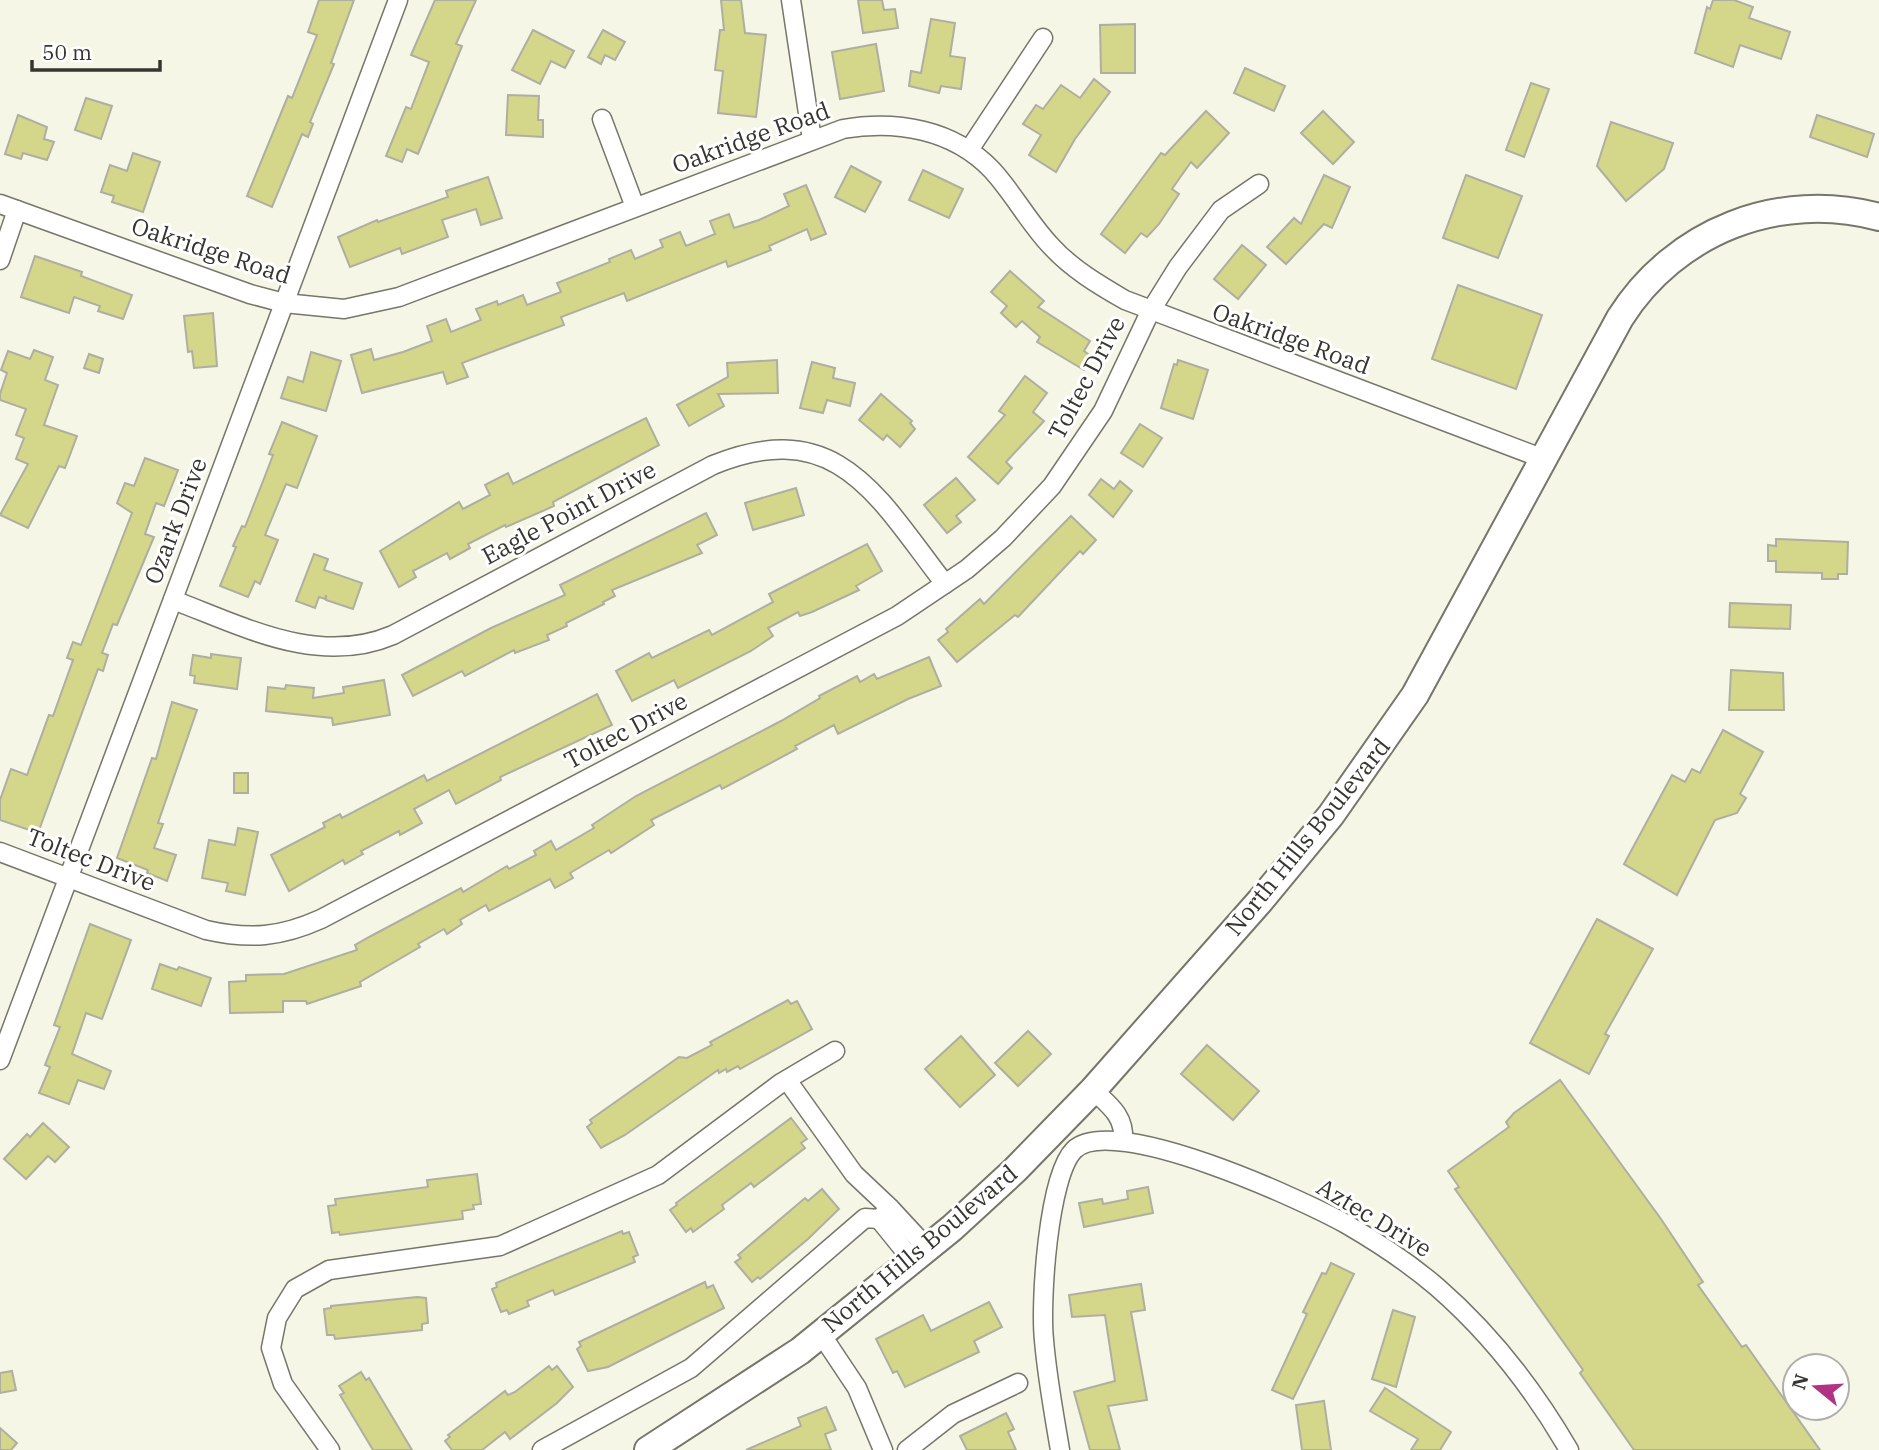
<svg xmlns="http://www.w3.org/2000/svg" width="1879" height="1450" font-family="'IBM Plex Serif',serif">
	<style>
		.building { fill: #d4d68a; stroke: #afafa1; stroke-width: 2 }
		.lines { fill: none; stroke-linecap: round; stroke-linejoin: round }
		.street-casing { stroke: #767669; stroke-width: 21 }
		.secondary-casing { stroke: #767669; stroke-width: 30 }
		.street { stroke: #fff; stroke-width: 18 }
		.secondary { stroke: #fff; stroke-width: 26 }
		.labels { text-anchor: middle; stroke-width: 6; stroke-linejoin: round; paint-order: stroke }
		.street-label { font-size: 24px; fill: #363630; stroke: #fff }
	</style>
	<rect width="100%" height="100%" fill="#f5f6e6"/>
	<g class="building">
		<path d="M319,0H354L331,63L334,64L310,122L313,124L308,137L302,134L272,207L247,196L288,96L292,98L317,35L308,32Z"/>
		<path d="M435,0H476L456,44L462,46L418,154L407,149L402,162L386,156L406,107L411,109L429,62L411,55Z"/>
		<path d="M721,0H741L745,33L766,35L756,117L718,113L723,71L715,70L720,30H724Z"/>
		<path d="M858,0H882L884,10L895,9L898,28L863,33Z"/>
		<path d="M1713,0H1734L1753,7L1749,18L1790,32L1781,59L1740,45L1733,67L1695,53L1707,7L1710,9Z"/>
		<path d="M931,19L955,23L950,56L965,58L961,89L941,86L939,93L909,86L911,71L921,73Z"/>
		<path d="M1135,24V73H1101L1100,25Z"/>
		<path d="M533,30L574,51L565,68L551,61L540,84L512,70Z"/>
		<path d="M603,30L625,42L615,60L605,55L601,64L588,57Z"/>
		<path d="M876,44L884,91L840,99L832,52Z"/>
		<path d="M1245,68L1285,86L1274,111L1234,93Z"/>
		<path d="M1094,79L1110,92L1075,139L1056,172L1029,155L1041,135L1023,124L1036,105L1043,109L1061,85L1080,98Z"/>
		<path d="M1531,83L1549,89L1524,157L1506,150Z"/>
		<path d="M508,95L539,96L538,120H543V137L506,135Z"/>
		<path d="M86,98L112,106L101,139L75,130Z"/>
		<path d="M1206,111L1229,133L1197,168L1191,162L1172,189L1179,194L1159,224L1147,237L1141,233L1125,253L1101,234L1161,153L1165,155Z"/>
		<path d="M1323,111L1354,142L1333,164L1301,133Z"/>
		<path d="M18,115L47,127L44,139L54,142L47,160L23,153L21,159L5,154Z"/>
		<path d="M1817,115L1874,134L1867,157L1810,137Z"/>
		<path d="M1611,122L1673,143L1664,169L1626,201L1597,166Z"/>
		<path d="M133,153L160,162L143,212L112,202L114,196L101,192L110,165L127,171Z"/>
		<path d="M851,166L881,182L865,212L835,197Z"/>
		<path d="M923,170L963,189L949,218L909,200Z"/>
		<path d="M1324,175L1350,187L1332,228L1324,224L1286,264L1267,247L1294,218L1301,224Z"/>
		<path d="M1466,175L1522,196L1498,258L1443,238Z"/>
		<path d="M488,177L502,218L481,225L476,209L442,220L448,237L402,254L400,248L350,267L338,237L377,220L378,222L448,197L446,191Z"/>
		<path d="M806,185L826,234L811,240L807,229L769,246L771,250L728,267L726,261L627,301L624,293L561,317L564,325L462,363L468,377L447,384L443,372L362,393L351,355L371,349L374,360L403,352L432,341L427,326L446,319L451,332L481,320L476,309L497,301L498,305L523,295L527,305L561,292L557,283L610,262L609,259L631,250L635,259L663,247L660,240L680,232L686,246L715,234L710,221L729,214L734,228L759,220L789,206L784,194Z"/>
		<path d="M1242,245L1266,265L1238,299L1214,279Z"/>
		<path d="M35,256L82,272L81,276L132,295L123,319L98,311L100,306L74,297L69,313L21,297Z"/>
		<path d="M1010,271L1044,301L1038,307L1090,341L1084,351L1092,357L1084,370L1037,342L1040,337L1022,321L1016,327L1001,313L1007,306L991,292Z"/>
		<path d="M1458,285L1542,315L1516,389L1432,359Z"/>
		<path d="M213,313L217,366L194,368L192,351L188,352L184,316Z"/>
		<path d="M34,350L53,357L45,380L58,385L44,425L77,436L65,468L59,466L28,528L0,515L28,464L16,459L24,438L16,435L26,409L0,400V394L7,373L1,370L8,351L30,359Z"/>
		<path d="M311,352L341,361L326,411L281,398L288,377L303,382Z"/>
		<path d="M89,354L103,359L99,373L84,368Z"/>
		<path d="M777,360L778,393L718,394L724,406L689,426L677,405L728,377L727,363Z"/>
		<path d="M1178,360L1208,370L1193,419L1161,408L1174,364L1177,365Z"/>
		<path d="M812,362L835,368L833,378L855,383L850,406L827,400L823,413L800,408Z"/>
		<path d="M1025,376L1047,393L1033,412L1044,421L1006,462L1012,468L998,484L968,457L1005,415L999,411Z"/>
		<path d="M881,394L912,421L910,423L915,429L900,447L887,435L883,440L859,420Z"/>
		<path d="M646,418L659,445L553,502L554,506L506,527L505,525L468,544L470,548L450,559L447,553L413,571L416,577L399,587L380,551L459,502L463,509L490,495L485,485L508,473L513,484Z"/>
		<path d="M282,422L317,436L297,488L286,484L265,535L278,540L260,584L255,581L248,597L220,586L236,547L233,546L242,526L245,527L265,476L273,455L269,454Z"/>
		<path d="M1140,424L1162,438L1143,467L1121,453Z"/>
		<path d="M145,458L178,470L164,506L156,503L145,534L154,537L117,625L113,624L102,653L108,655L103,671L98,669L38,833L0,820V800L11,769L27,775L49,715L53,716L73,660L67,658L73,642L81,645L132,513L117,503L125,483L134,486Z"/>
		<path d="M956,478L975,500L956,516L961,522L947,533L924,505Z"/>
		<path d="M1101,479L1114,489L1120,481L1132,491L1113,517L1089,495Z"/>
		<path d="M796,488L804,515L753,530L745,503Z"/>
		<path d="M706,513L717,535L697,545L702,553L612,590L615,596L603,602L604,604L566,623L567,626L547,635L549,640L515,653L514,650L465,676L462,671L413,696L402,675L491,628L565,595L560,585Z"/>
		<path d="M1071,516L1096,540L1083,554L1080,551L1018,617L1015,615L957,662L938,640L948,632L946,629L980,599L984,604Z"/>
		<path d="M1776,539L1848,542L1847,574H1838V579H1822V573L1776,572V561H1768V545L1776,546Z"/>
		<path d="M867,544L882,571L856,586L859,590L812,612L800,616L798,612L768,628L773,636L751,651L678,688L674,680L632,701L616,671L649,653L652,658L709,630L712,635L773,602L769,594Z"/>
		<path d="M314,554L328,559L324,570L362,583L353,609L326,600V595L325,599L319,597L315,608L296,601Z"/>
		<path d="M1730,603L1791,605L1790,629L1729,627Z"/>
		<path d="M211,654L241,658L237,689L194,683L195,676L190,675L193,655L211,658Z"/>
		<path d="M929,657L941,686L908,699L838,734L834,725L795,746L797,749L722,789L720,785L651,820L654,825L611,853L609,850L570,873L573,878L555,888L550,879L489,911L486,905L460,920L462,924L447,934L444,929L418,944L420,947L360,982L361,986L307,1004L306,1001H283V1012L230,1013L229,982L246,981V975L284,974L357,950L355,945L371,936L461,888L463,892L507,866L509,869L536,855L534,851L551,841L556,850L594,828L592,825L636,796L781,721L820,698L819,696L857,676L860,682L874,674L877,679Z"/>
		<path d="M1731,670L1783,673L1784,710H1729Z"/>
		<path d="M384,680L390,715L333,725L332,718L266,711L268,687L285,689L286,685L314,688L313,698L344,693L343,687Z"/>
		<path d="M597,694L612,725L500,777L501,780L456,804L449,790L414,809L422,823L400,835L399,831L361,851L363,854L345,864L343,860L289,891L271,855L325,827L323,823L340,814L342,818L424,775L427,781Z"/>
		<path d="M172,702L197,710L158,823L163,824L154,848L176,855L167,881L147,873L148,870L117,858L152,758L156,759Z"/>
		<path d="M1723,730L1763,752L1740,794L1746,798L1737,813L1715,820L1677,895L1624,864L1672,775L1685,782L1692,769L1700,773Z"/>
		<rect x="234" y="773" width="14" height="20"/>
		<path d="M238,828L258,832L245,895L226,891L228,883L202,878L209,840L235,845Z"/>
		<path d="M1597,919L1653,949L1605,1034L1609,1036L1589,1074L1530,1043Z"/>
		<path d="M90,924L131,940L102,1019L86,1013L72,1054L111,1071L104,1089L78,1080L69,1104L39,1093L50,1067L45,1065L60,1027L54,1025Z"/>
		<path d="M160,964L177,970L179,967L211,978L201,1006L152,989Z"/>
		<path d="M788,1000L791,1004L797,1001L812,1029L740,1069L738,1066L727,1072L726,1069L719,1073L718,1070L625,1135L601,1148L587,1127L592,1123L590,1120L679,1057L687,1058L712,1045L710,1042Z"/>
		<path d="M1028,1031L1051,1054L1018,1086L995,1063Z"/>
		<path d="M961,1036L995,1075L960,1107L925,1069Z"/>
		<path d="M1207,1045L1259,1091L1233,1120L1181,1074Z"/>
		<path d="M1560,1080L1661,1219L1703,1282L1698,1285L1742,1347L1746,1345L1820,1450H1634L1580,1373L1583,1370L1455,1189L1459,1187L1448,1171L1509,1127L1506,1122L1514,1113Z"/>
		<path d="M791,1118L807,1139L801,1143L805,1148L754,1187L751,1183L722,1205L724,1209L693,1232L691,1228L686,1232L670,1210L677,1205L676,1203Z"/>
		<path d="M43,1123L69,1147L55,1162L48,1156L26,1179L4,1159L27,1134L30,1137Z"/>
		<path d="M477,1174L481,1204L473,1205L474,1209L462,1211L463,1219L340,1235L339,1232L332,1233L328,1206L336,1205L335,1199L428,1187L427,1180Z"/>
		<path d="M1148,1187L1153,1213L1084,1227L1079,1203L1102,1199L1103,1204L1128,1199L1127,1191Z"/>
		<path d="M822,1189L839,1209L808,1239L760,1279L758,1277L752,1282L735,1262L741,1258L738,1255L805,1198L808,1201Z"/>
		<path d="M622,1231L623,1234L629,1232L638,1255L633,1257L635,1262L555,1295L553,1290L527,1301L529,1306L509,1314L507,1310L501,1312L492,1289L497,1287L496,1283Z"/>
		<path d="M1331,1263L1354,1274L1293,1399L1272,1390L1307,1314L1303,1312L1322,1273L1326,1274Z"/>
		<path d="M705,1282L707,1288L713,1285L724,1308L608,1367L588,1371L577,1349L581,1346L579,1342Z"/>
		<path d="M1141,1284L1145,1310L1131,1312L1147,1400L1108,1406L1120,1450H1090L1074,1392L1115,1381L1105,1315L1072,1317L1069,1295Z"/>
		<path d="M417,1297L426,1298L428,1323L422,1324V1330L335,1339L334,1335H327L324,1309L331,1308V1306Z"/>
		<path d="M989,1302L1002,1327L974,1341L979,1352L905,1387L897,1371L893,1373L876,1339L923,1315L931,1331Z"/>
		<path d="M1393,1310L1415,1317L1396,1387L1372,1379Z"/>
		<path d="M549,1366L552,1370L557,1366L573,1387L557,1403L510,1439L505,1432L482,1450H452L445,1441L450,1437L448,1435L505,1391L508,1395L515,1392Z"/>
		<path d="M12,1371L16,1390L0,1393V1373Z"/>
		<path d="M361,1372L366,1380L369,1378L412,1450H373L340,1395L344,1393L339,1386Z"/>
		<path d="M1385,1388L1451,1432L1440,1450H1411L1418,1439L1370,1411Z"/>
		<path d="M1324,1401L1331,1450H1302L1296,1405Z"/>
		<path d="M826,1407L836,1430L825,1434L831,1450H746L801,1426L798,1418Z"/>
		<path d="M1006,1413L1014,1429L1008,1432L1016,1450H967L960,1436Z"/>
		<path d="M0,1428L17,1443L11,1450H0Z"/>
	</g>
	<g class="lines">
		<defs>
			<g id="street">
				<path d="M791,0L812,140"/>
				<path d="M602,119L635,207"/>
				<path d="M969,150L1043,38"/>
				<path d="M0,204L250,294L284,303L344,309L399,297L843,129C896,120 953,129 992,170C1014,194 1029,223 1051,246C1072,269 1099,285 1125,300L1544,459"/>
				<path d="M0,260L17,210"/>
				<path d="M173,600C243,626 318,667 393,635L713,465C838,414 878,498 945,584"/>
				<path d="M0,852L206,930C250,940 281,937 321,919L897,616L967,569L1003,538L1052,486L1103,411L1150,312L1178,267L1221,210L1259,184"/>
				<path d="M0,1060L398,0"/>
				<path d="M1093,1090C1109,1105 1125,1116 1123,1140"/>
				<path d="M890,1208L928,1249"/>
				<path d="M879,1219L913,1261"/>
				<path d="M821,1334L857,1388L883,1450"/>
				<path d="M330,1450L283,1384L271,1348L277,1318L295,1289L329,1270L500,1246L658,1175L781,1083L835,1051"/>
				<path d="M542,1450L691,1368L865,1218L879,1219L890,1208L854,1174L787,1080"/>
				<path d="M907,1450L953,1414L1018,1383"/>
				<path d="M1060,1450C1054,1414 1047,1377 1044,1340C1040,1303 1048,1176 1074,1150C1112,1112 1303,1200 1346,1224C1377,1242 1409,1263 1437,1287C1491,1334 1533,1388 1569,1450"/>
			</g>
			<path id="secondary" d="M648,1450L800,1351L952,1228L1015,1170L1093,1090L1260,901L1331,815L1415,695L1620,318C1675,231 1779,190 1879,217"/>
		</defs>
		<use href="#street" class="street-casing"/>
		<use href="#secondary" class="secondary-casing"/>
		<use href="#street" class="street"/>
		<use href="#secondary" class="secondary"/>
	</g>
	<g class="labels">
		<g class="street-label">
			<text transform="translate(751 138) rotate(-20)" y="8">Oakridge Road</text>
			<text transform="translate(211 251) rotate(18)" y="8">Oakridge Road</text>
			<text transform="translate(1291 339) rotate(20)" y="8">Oakridge Road</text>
			<text transform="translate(1087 378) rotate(-62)" y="8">Toltec Drive</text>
			<text transform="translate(569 513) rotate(-28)" y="8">Eagle Point Drive</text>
			<text transform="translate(176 521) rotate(-69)" y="8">Ozark Drive</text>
			<text transform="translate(626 731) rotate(-28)" y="8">Toltec Drive</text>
			<text transform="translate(1308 837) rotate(-51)" y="8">North Hills Boulevard</text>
			<text transform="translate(91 860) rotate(21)" y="8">Toltec Drive</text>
			<text transform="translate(1374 1218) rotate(31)" y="8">Aztec Drive</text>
			<text transform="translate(920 1249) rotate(-40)" y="8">North Hills Boulevard</text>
		</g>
	</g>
	<g transform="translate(1816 1387) rotate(288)"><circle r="33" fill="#ffffff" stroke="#afafac" stroke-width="2"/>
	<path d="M0-5L12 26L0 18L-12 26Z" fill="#b03384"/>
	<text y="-10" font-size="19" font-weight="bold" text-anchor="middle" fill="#363630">N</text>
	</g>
	<path d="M32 60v10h128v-10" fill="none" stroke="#363630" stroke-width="3.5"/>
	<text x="42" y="60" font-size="21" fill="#363630" stroke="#ffffff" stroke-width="5" paint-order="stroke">50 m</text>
</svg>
